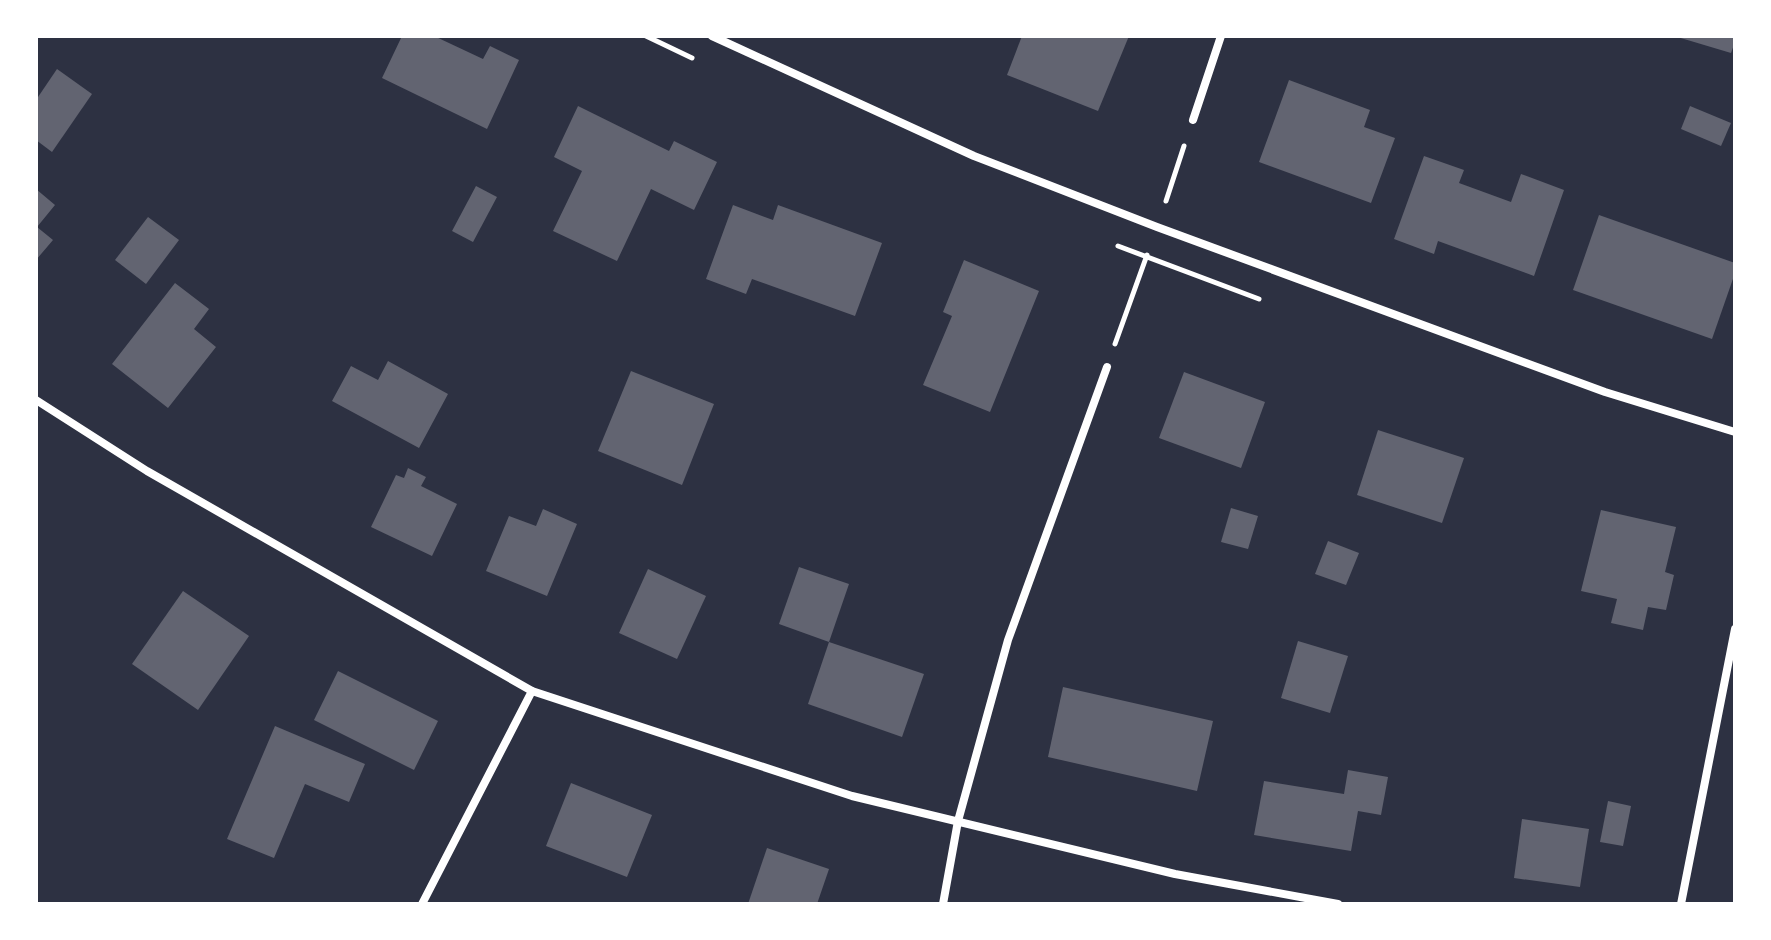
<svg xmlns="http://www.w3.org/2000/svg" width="1771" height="940" font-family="Lato,sans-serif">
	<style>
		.building { fill: #626471 }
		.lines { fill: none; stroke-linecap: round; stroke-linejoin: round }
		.path { stroke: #fff; stroke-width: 5 }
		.minor { stroke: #fff; stroke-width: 8 }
	</style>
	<rect width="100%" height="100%" fill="#2d3142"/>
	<g class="building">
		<path d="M402,36H434L483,59L490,46L519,60L487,129L382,78Z"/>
		<path d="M1022,36H1129L1098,111L1007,75Z"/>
		<path d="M1674,36H1735V42L1731,53Z"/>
		<path d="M57,69L92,94L52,152L36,140V100Z"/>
		<path d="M1289,80L1370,110L1364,127L1395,138L1371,203L1259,162Z"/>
		<path d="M578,106L669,151L674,141L717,162L694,210L651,189L617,261L553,231L582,171L554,157Z"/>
		<path d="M1690,106L1731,123L1721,146L1681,129Z"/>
		<path d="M1424,156L1464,170L1459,183L1511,202L1521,174L1564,190L1534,276L1438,241L1434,254L1394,239Z"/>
		<path d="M476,186L497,197L473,242L452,231Z"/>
		<path d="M36,189L55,205L37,227L53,240L36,260Z"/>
		<path d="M733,205L773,220L778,205L882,243L855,316L752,279L746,294L706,279Z"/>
		<path d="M1599,215L1735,263V273L1712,339L1573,290Z"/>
		<path d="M148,217L179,240L146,284L115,260Z"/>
		<path d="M964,260L1039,291L990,412L923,385L952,316L943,312Z"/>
		<path d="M175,283L209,309L194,329L216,347L168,408L112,364Z"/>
		<path d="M388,361L448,394L419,448L332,401L351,366L378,380Z"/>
		<path d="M631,371L714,404L682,485L598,451Z"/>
		<path d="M1184,372L1265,402L1241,468L1159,438Z"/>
		<path d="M1378,430L1464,458L1442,523L1357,495Z"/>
		<path d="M408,468L426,477L421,486L457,504L432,556L371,527L396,475L404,478Z"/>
		<path d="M1231,508L1258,516L1248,549L1221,542Z"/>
		<path d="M543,509L577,524L547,596L486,571L509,516L536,526Z"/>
		<path d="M1601,510L1676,527L1665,572L1674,575L1666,610L1648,607L1643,630L1611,623L1617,599L1581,591Z"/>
		<path d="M1328,541L1359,553L1346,585L1315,574Z"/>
		<path d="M799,567L849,584L829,642L779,624Z"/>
		<path d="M648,569L706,596L677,659L619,633Z"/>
		<path d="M183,591L249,636L198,710L132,664Z"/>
		<path d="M1298,641L1348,656L1330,713L1281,698Z"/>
		<path d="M829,642L924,674L902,737L808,704Z"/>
		<path d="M338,671L438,721L414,770L314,720Z"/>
		<path d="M1063,687L1213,721L1197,791L1048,757Z"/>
		<path d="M275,726L365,764L349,802L305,784L274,858L227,839Z"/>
		<path d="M1348,770L1388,777L1381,815L1358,811L1351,851L1254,835L1264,781L1344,794Z"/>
		<path d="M571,783L652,815L627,877L546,846Z"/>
		<path d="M1608,801L1631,806L1623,846L1600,842Z"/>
		<path d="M1522,819L1589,829L1580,887L1514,878Z"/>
		<path d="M767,848L829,869L817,904H748Z"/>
	</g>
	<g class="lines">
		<g class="path">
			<path d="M646,36L692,58"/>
			<path d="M1166,201L1184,146"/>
			<path d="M1118,246L1259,299"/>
			<path d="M1115,344L1147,255"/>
		</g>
		<g class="minor">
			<path d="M712,36L974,156L1157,227L1605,392L1735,432"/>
			<path d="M1193,120L1221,36"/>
			<path d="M36,400L147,471L532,691L852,796L1175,874L1338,904"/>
			<path d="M422,904L532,691"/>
			<path d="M943,904L958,821L1008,640L1107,367"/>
			<path d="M1681,904L1735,629"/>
		</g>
	</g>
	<rect width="1771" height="940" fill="none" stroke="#ffffff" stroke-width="76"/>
</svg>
